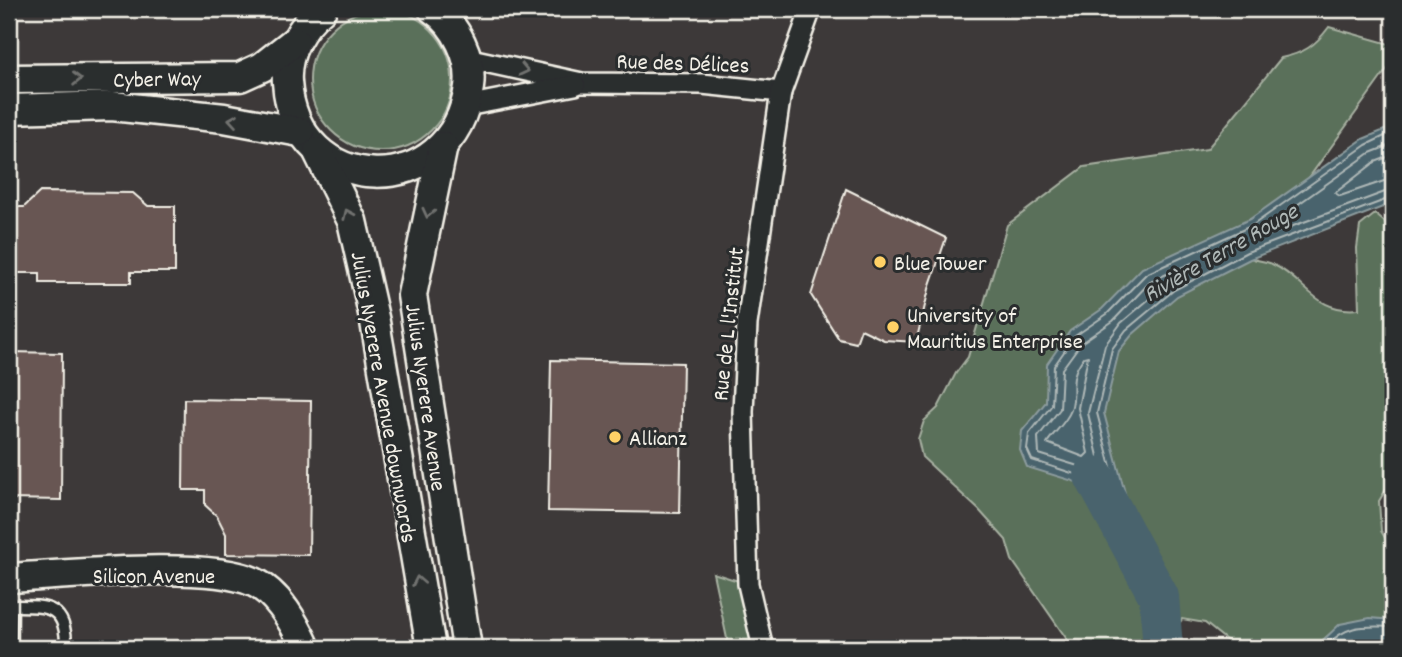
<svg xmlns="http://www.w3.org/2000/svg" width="1402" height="657" font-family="Dekko,sans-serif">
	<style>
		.green { fill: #5a6f5a; stroke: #a7b0a1; stroke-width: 2 }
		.water { fill: #48636d; stroke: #8d9c9e; stroke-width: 2 }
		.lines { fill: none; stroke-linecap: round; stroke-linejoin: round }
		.shore { stroke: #afb8b7; stroke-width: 2 }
		.river { stroke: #48636d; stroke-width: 40 }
		.building { fill: #685653; stroke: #f4f1e8; stroke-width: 2 }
		.lane-casing { stroke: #f4f1e8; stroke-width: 15 }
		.street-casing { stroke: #f4f1e8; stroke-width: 24 }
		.secondary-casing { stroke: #f4f1e8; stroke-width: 33 }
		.lane { stroke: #2a2d2e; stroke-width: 10 }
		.street { stroke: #2a2d2e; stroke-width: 19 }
		.secondary { stroke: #2a2d2e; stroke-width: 28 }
		.oneway { stroke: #71726f }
		.poi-dot { fill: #ffd166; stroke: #2a2d2e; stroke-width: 2.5 }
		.labels { text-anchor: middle; stroke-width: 6; stroke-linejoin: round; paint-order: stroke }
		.street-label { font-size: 23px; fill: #f4f1e8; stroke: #2a2d2e }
		.poi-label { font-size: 23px; fill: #f4f1e8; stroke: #2a2d2e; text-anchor: start }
		.water-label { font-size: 24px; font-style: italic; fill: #afb8b7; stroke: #2a2d2e }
	</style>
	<rect width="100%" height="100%" fill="#3d3939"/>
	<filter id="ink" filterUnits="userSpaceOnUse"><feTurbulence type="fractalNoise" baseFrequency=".0143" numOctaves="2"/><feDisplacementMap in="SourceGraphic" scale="14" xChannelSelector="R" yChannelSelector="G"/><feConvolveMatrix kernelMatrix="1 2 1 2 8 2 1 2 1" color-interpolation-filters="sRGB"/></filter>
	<g filter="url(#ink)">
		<g class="green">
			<circle cx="381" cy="80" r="71"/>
			<path d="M1329,27L1393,45V61L1251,258C1257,261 1266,261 1272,264C1307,280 1314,314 1359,309L1357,248L1360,226L1375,214L1393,229V478L1379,501L1381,531L1393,551V620C1358,617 1338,622 1315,648H1236L1205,623L1182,619L1177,628L1184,648H1068L1066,638L1012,560L1006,540L979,510L922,457L918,439L924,421L938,408L956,373L968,357L1007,225L1084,167L1207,149L1281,58C1304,53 1315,46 1329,27Z"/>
			<path d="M713,573L748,584L763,648H729Z"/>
		</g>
		<g class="water">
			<path d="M1393,122V203L1250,259L1177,296L1132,335L1119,351L1104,413L1130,512L1118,529L1083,484L1027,467L1020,450L1022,431L1046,402L1047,364L1070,331L1102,309L1142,268L1250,219L1363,139L1387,129Z"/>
			<path d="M1370,618L1393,620V648H1315L1340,624Z"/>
		</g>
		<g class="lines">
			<g class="shore">
				<path d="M1393,132L1366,145L1253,225L1146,274L1107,314L1075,336L1054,366L1052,405L1029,434L1027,449L1032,460L1087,478L1115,514H1120L1122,509L1097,413L1112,349L1126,330L1174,290L1247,252L1393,197"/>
				<path d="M1393,144L1370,153L1262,230L1261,234L1266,236L1393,189"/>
				<path d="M1393,155L1375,162L1335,193L1340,196L1393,178"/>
				<path d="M1192,263L1197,264L1196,268L1167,284L1121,323L1105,345L1088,413L1103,478H1099L1088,469L1039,454L1038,437L1060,409L1062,369L1081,343L1113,321L1151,281Z"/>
				<path d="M1088,356L1078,408L1088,453L1084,457L1047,443C1054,432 1066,423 1071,410C1078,388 1066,381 1084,357Z"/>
				<path d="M1324,648C1346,624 1362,626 1393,627"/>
			</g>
			<path class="river" d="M1094,476L1159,597L1163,648"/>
		</g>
		<g class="building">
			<path d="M846,189L946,238L930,285L916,342L884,340L861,329L856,343L839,339L811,295Z"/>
			<path d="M40,192L133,193L148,206H175V272H131V283H40V273H9V207H24Z"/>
			<path d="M9,352L62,353L61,500L9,499Z"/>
			<path d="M551,360L683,363L680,513L548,511Z"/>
			<path d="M184,399L311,401L309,555L226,554V534L217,516L205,505V490H183Z"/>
		</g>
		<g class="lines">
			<defs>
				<g id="lane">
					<path d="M9,606C45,606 67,603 66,648"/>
					<path d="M10,648L11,606"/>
				</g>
				<g id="street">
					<path d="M466,58L582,83L702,84L781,92"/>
					<path d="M466,106L575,85"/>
					<path d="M763,648L748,584L743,412L747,324L781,92L811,9"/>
				</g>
				<g id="secondary">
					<path d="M322,9C301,26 285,53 287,82C295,200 453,204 469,87C473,59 456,24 433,9"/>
					<path d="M9,79L240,77L262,67L295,41"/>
					<path d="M9,109L112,106L224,118L300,132"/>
					<path d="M443,146L412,295L467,648"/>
					<path d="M318,152L352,221L375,322L431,648"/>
					<path d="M9,578C65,575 207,560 254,582C279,594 295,624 306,648"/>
				</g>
			</defs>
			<use href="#lane" class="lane-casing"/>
			<use href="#street" class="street-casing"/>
			<use href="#secondary" class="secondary-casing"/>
			<use href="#lane" class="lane"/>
			<use href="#street" class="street"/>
			<use href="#secondary" class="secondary"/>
		</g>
		<defs><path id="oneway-chevron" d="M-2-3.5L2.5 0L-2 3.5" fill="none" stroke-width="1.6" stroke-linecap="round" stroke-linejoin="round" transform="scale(1.75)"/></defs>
		<g class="oneway">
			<use href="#oneway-chevron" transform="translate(524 70) rotate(12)"/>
			<use href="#oneway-chevron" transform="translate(77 79) rotate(-1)"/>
			<use href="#oneway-chevron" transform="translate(233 120) rotate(-171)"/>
			<use href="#oneway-chevron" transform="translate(428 213) rotate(103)"/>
			<use href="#oneway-chevron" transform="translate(348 214) rotate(-114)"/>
			<use href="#oneway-chevron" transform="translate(418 581) rotate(-101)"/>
		</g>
	</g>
	<g class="poi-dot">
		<circle cx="880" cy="262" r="7"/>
		<circle cx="893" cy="327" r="7"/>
		<circle cx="615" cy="437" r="7"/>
	</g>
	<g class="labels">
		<g class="street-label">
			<text transform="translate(683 62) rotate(2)" y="8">Rue des Délices</text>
			<text transform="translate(157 78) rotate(-1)" y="8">Cyber Way</text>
			<text transform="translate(727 324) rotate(-84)" y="8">Rue de L l'Institut</text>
			<text transform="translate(385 397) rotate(80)" y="8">Julius Nyerere Avenue downwards</text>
			<text transform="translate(427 397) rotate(82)" y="8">Julius Nyerere Avenue</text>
			<text x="154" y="583">Silicon Avenue</text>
		</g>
		<g class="poi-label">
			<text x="894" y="270">Blue Tower</text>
			<text x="907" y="322">University of<tspan x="907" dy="26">Mauritius Enterprise</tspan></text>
			<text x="629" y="445">Allianz</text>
		</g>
		<g class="water-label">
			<text transform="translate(1220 252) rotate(-30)" y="8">Rivière Terre Rouge</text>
		</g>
	</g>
	<rect width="1402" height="657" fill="none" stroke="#2a2d2e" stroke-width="35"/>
	<rect x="18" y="18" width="1367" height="622" fill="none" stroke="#f4f1e8" stroke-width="2.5" filter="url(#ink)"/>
</svg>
